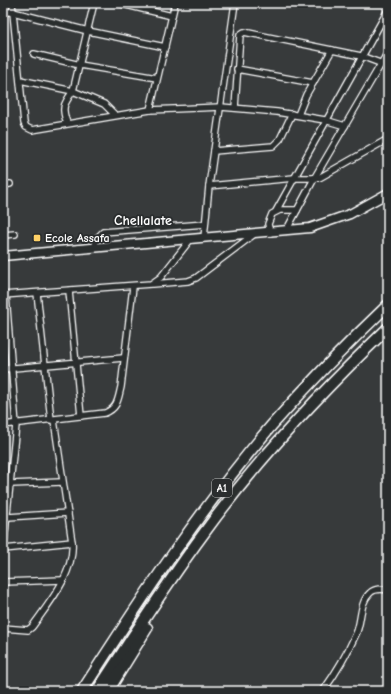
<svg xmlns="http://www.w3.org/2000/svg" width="391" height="694" font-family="'Comic Neue',sans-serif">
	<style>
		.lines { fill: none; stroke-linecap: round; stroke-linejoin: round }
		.street-casing { stroke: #fff; stroke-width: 8 }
		.secondary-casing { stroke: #fff; stroke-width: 11 }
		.highway-casing { stroke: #fff; stroke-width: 13 }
		.street { stroke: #2a2d2e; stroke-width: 5.5 }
		.secondary { stroke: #2a2d2e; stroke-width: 8 }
		.highway { stroke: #2a2d2e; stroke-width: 10 }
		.poi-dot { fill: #ffd166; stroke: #2a2d2e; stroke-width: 1.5 }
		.labels { text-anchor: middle; stroke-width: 3.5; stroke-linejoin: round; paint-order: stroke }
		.shield { fill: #2a2d2e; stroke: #bfc0c0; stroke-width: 1 }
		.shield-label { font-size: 11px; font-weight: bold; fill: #fff }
		.poi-label { font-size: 12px; font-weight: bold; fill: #fff; stroke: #2a2d2e; text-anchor: start }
		.quarter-label { font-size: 14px; font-weight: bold; fill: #fff; stroke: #2a2d2e }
	</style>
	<rect width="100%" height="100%" fill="#373a3b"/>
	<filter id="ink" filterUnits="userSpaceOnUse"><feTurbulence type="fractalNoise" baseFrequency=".025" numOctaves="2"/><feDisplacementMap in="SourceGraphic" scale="8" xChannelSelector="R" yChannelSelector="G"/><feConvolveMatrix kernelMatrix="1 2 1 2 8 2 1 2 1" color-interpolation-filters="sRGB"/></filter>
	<g filter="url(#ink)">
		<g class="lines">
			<defs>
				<g id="street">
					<path d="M12,3L24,123L26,127L32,130L150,110L221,107L277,112L325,120L345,126"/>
					<path d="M122,4L172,16"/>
					<path d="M3,12H13L88,31L165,47"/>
					<path d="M34,54L80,65L157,78"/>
					<path d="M237,69L313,83"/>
					<path d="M20,80L73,91L94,3"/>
					<path d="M235,108L240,35L244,32L361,56L388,66"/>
					<path d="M150,110L175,3"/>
					<path d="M298,115L306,95L332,50"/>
					<path d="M67,123C61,107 64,104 73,91L104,104L115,115"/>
					<path d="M214,151L273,146L280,139L292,114"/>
					<path d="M3,185L10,184"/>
					<path d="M209,186L294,178H319L388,139"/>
					<path d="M276,211L388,10"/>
					<path d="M286,231L315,177L388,52"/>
					<path d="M270,233L268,224L272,214L280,210H297"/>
					<path d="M3,235L15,234"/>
					<path d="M204,238L209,186L235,3"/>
					<path d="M95,247L96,239L103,232L205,224"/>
					<path d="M153,284L188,281L196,278L253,235"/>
					<path d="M69,291L81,416"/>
					<path d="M37,293L51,420"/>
					<path d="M3,295L151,284L161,277L190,240"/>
					<path d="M3,369L123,358"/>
					<path d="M3,425L105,413C118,408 118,399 121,387L133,287"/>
					<path d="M11,484L62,482"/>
					<path d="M8,517L68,513"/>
					<path d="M4,549L72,542"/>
					<path d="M3,553L16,425L6,295"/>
					<path d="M3,582L63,580"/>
					<path d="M3,628L28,630L32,627C49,603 75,573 72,542L54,420"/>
					<path d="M323,691C336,673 347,654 356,634C362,621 359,603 370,593C375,588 382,589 388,590"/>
				</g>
				<path id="secondary" d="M3,256L310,228L350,214L388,193"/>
				<g id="highway">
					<path d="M82,691C141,599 201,508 272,425C309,383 348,343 388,305"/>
					<path d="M97,691C132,638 166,584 204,533C258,459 322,391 388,328"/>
					<path d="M108,691L147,628"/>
				</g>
			</defs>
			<use href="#street" class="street-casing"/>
			<use href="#secondary" class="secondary-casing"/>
			<use href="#highway" class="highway-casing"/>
			<use href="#street" class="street"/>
			<use href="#secondary" class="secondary"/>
			<use href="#highway" class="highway"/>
		</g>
	</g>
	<rect class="poi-dot" x="33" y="234" width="8" height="8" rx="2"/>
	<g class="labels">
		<rect class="shield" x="212" y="479" width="20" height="18" rx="3"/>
		<g class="shield-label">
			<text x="222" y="492">A1</text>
		</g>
		<g class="poi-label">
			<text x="45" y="242">Ecole Assafa</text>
		</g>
		<g class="quarter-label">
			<text x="143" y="225">Chellalate</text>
		</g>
	</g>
	<rect width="391" height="694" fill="none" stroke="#2a2d2e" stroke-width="16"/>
	<rect x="8" y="8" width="375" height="678" fill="none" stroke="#fff" stroke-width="1.5" filter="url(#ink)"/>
</svg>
